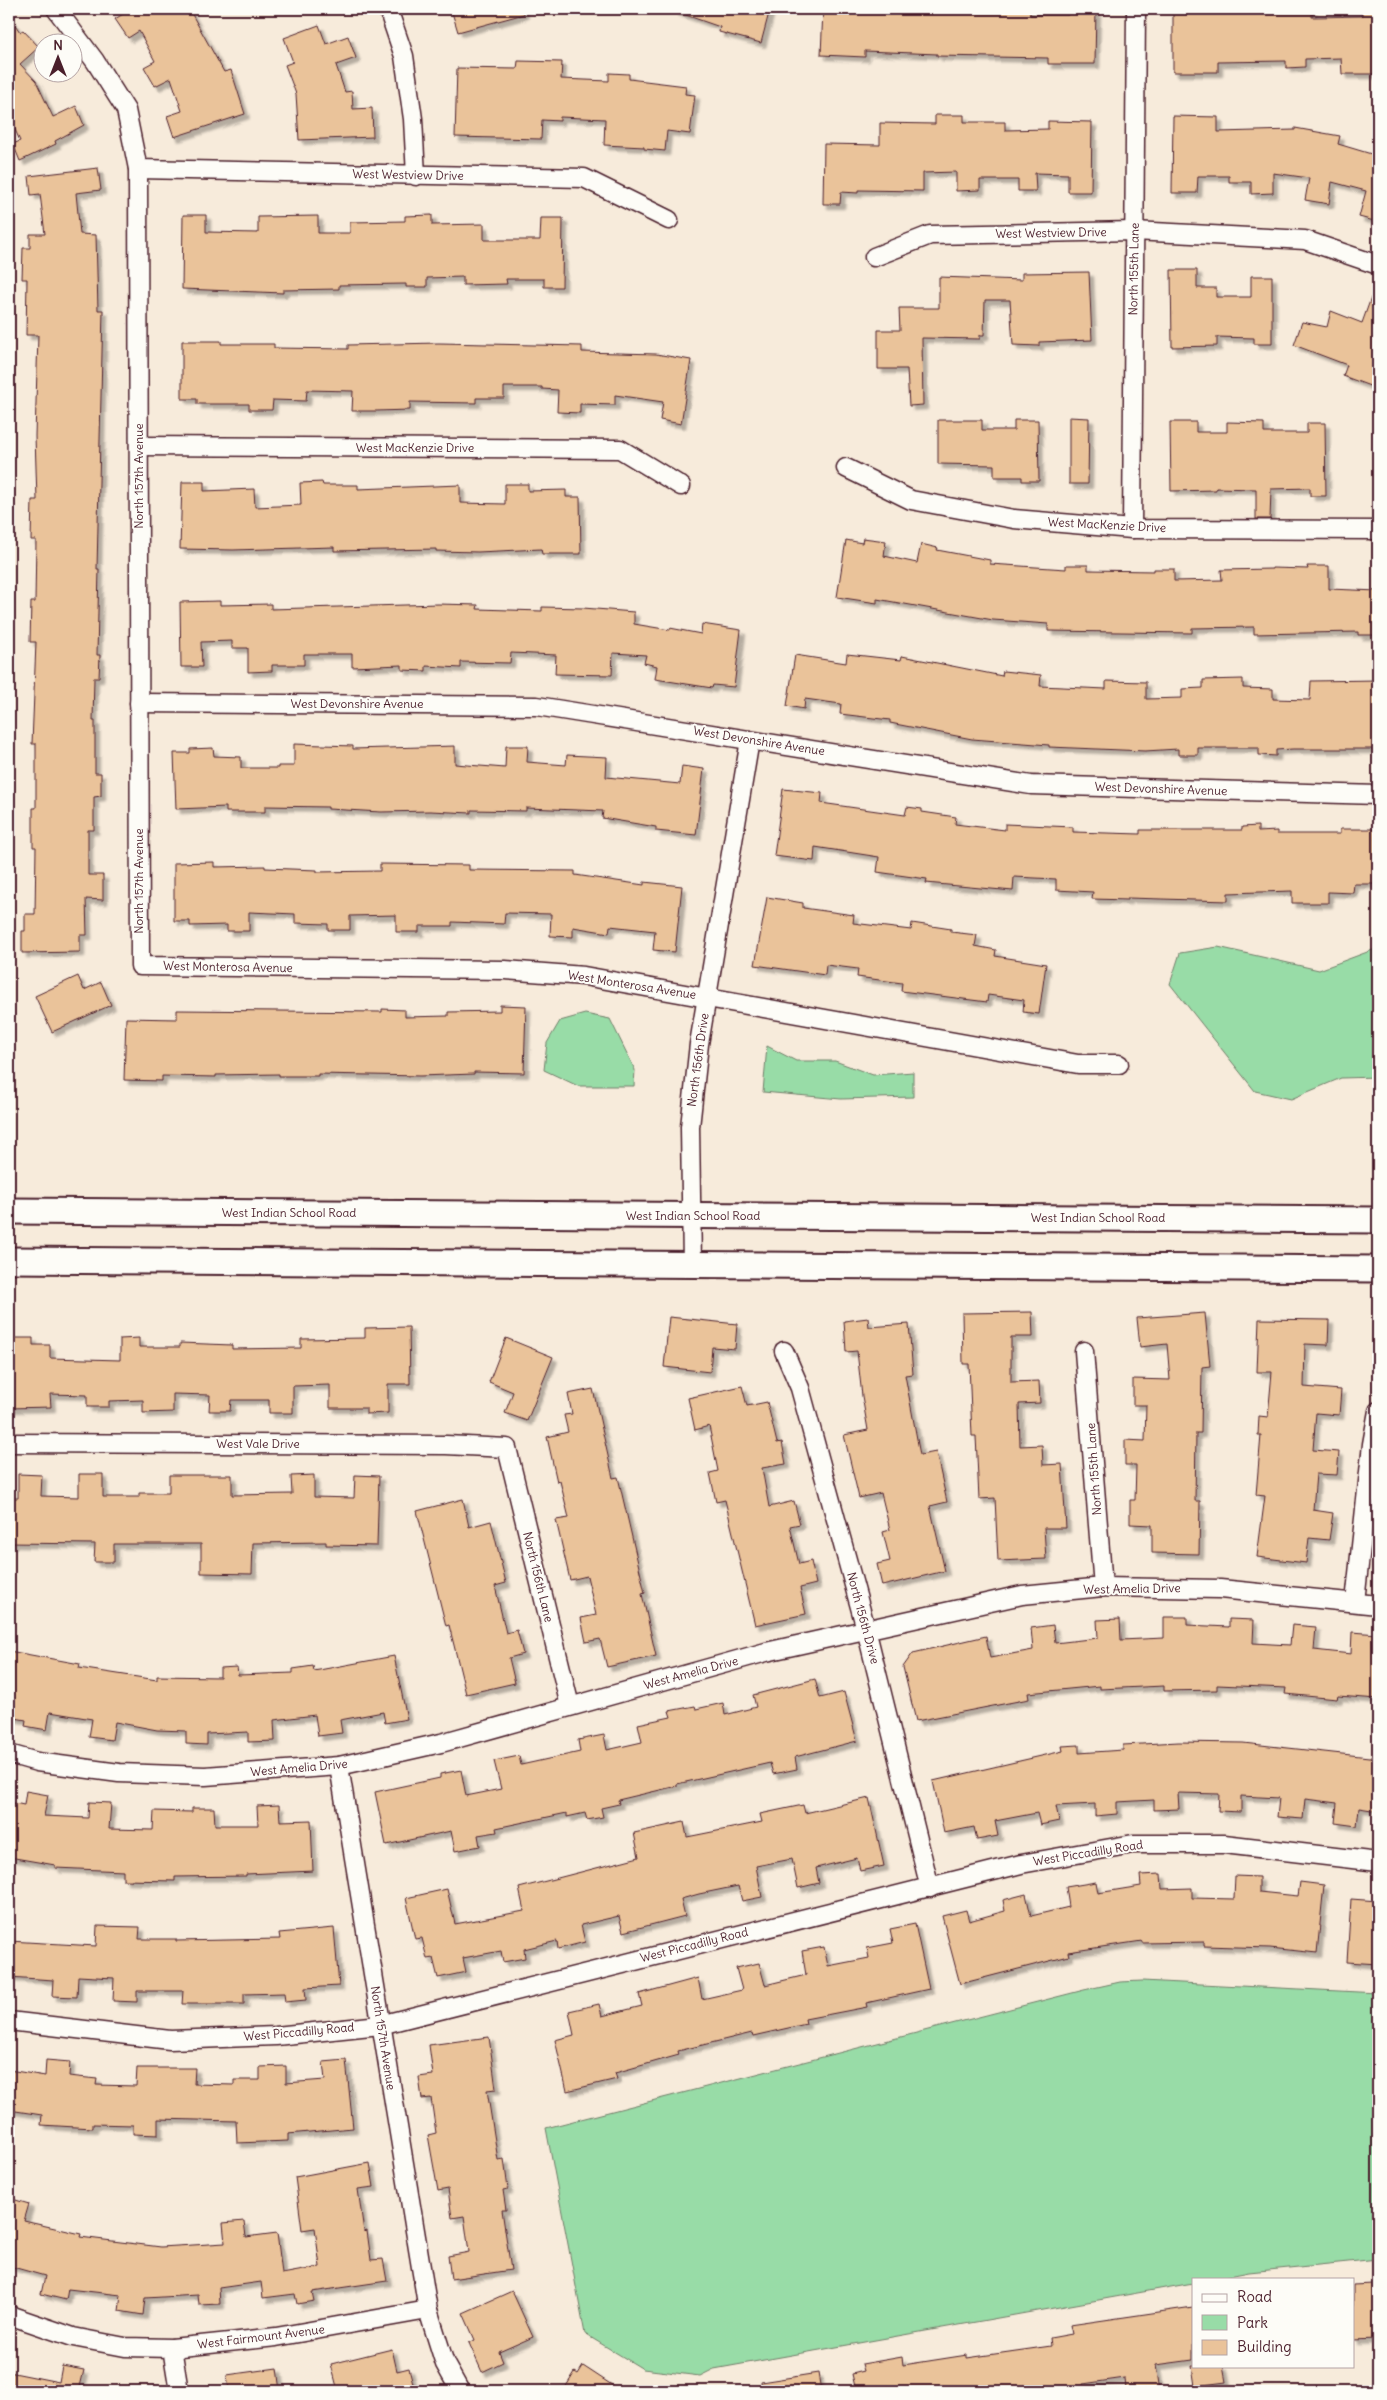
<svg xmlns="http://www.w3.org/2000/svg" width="1387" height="2400" font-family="Delius,sans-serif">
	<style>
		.green { fill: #98dca7; stroke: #717e69 }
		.building { fill: #eac39a; stroke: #4a1f2b; filter: url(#shadow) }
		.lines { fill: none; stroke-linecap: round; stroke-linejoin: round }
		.street-casing { stroke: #4a1f2b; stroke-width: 21 }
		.secondary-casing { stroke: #4a1f2b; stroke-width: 29 }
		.street { stroke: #fdfcf7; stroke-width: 18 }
		.secondary { stroke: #fdfcf7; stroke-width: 25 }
		.labels { text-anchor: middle; stroke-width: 4; stroke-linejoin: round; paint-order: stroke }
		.street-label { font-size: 12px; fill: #4a1f2b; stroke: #fdfcf7 }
	</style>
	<defs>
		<filter id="shadow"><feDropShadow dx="4.5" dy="4.5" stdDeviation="1" flood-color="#0004"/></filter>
	</defs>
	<rect width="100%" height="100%" fill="#f7ebdb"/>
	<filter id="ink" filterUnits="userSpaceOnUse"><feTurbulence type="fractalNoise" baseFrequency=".02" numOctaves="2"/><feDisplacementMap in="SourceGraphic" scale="10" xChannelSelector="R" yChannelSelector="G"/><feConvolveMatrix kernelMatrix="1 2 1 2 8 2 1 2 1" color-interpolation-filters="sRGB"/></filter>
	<g filter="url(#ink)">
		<g class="green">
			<path d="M1218,947L1319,970L1378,948V1077L1341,1078L1291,1099L1255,1091L1170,984L1180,953Z"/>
			<path d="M585,1014L610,1019L635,1070L634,1086H578L544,1070L547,1043L560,1021Z"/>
			<path d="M767,1046L796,1061H835L873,1075L913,1072V1097L841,1099L763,1092Z"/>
			<path d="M1142,1981L1378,1993V2259L1249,2272L1214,2279H1193V2283L714,2369L700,2376L643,2369L585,2334L546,2128L1084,1990L1120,1982Z"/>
		</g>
		<g class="building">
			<path d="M131,9H189L224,72L231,70L245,114L174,137L167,116L182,111L171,78L155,86L144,67L155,61L139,31L128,38L115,19Z"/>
			<path d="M451,9H523L524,14L458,32Z"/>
			<path d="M675,9H770L761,43L719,32L720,27L674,11Z"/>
			<path d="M823,9H1030V15H1068V9H1096L1095,64H1048V58L937,56V54L865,51V57L821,55Z"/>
			<path d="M1173,9H1198V13H1229V10L1252,9H1312V17L1362,16V9H1378V74H1342L1341,58L1305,59V67L1286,68V61L1218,62V72H1173Z"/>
			<path d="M9,16L20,32L23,30L39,47L20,64L36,81L53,117L76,106L84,125L55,141L56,144L20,161L13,144L20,141L9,116Z"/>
			<path d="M319,25L326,44L348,36L356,58L336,65L345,92L352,91L353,109L372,108L373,137L299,140L296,94L285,65L293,62L284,38Z"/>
			<path d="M518,61L562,62L561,79L609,81V73L629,74V79L686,86L685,94L695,95L690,134L667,131L665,151L644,149V147L604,145L605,119L560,117V121L542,120L541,139L455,137L457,68L517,69Z"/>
			<path d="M935,115H964V122H1005V130L1048,129V121L1092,122L1091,192H1068V174L1035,173L1036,191H1018V180H980V190L956,191V172L923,173V191L858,190V193L841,192L840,204H823L824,144L880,145V123L935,124Z"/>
			<path d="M1173,116L1218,117V132L1295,130V128L1340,136L1338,144L1378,156V222L1359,217L1366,191L1332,182L1329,204L1305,200L1309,178L1273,173V193L1251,194V182H1229V176H1198L1197,193H1172Z"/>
			<path d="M98,168L101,190L76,193L80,234L96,235L98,310H103L97,569H99L97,655H100L99,678H94L93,721H95V773H101V796L94,797V830H88V875H103V900L86,899L87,935H80V952L22,953V931H25V914H35L36,847H33V808H36V744H32L36,642H30L31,602H35L36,540H31L32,500H37L35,436L38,335H26L27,279H22L23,248H30V234H45L40,194L31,195L29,176Z"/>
			<path d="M183,215H206V232L258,233V217L318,216V233H350V222L405,221V216L432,215V225L484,224V240H540L541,218H563L562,287H544V279H506L507,284L463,285V277L427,278V287H406V284L339,285V289L283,290V293L182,289Z"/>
			<path d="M1171,270H1197V288H1216V297H1251V276H1272V344H1254V338L1217,337V346L1172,347Z"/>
			<path d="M1089,272L1092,340L1039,342V346L1013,345L1010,300H985L984,335H980V339L922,338L923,405L909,406L907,369H878V330H900L899,308H939V277L1022,280V273Z"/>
			<path d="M1376,284L1378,285V389L1343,376L1347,365L1294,345L1302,322L1327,327L1331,311L1362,323Z"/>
			<path d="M182,341H221V344H274V348L348,349V345L439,343L582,346V352L656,354L691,360L681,424L660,420L663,402L615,395V405L580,404V413L557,412L558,390L542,389V387H504V398H476V403L410,402V410L376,411H352L353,391L307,390L306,401L273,400L272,410H249V404H197V399H182Z"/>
			<path d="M1069,417L1089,418L1088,484H1069Z"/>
			<path d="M938,420H982V430H1014V420H1038L1039,481H1022V477H994V465L938,464Z"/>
			<path d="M1170,422H1196V432H1227V422L1264,423V433H1307V423H1325L1326,496H1310V488L1271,489L1270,519H1256V489L1216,488V490L1171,491Z"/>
			<path d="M182,482H204V491L254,489L255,507L301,505L300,483L322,482L323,485H358V489L460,485V503L505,504V484H528V491L566,490V497H580L581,554H542L541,549L478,552L436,551V549L334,551V547L233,550L180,549Z"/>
			<path d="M863,538L886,541L884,556L917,563L921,544L938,548L937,550L990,560V564L1066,569V565H1088V570L1154,571V569H1174V581L1222,580L1221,570L1272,569V568L1308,569L1307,566H1329V589L1378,591V635H1358V632L1254,634V627L1192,628V633L1048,631V624L993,620L877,599V603L837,597L846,540L862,543Z"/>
			<path d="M220,601V605L271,604V609L438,604L478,605L477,609L542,611V607L583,608L634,612V624L670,630V628L701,634L702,624L741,630L734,687L713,685L712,688L655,679L657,666L644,663L646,655L613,653L612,675L555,674L556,655L511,653L510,663L461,662V668L426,666V671L402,670V665L352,667V654H304V665H272V671L248,672V648H232V641L201,642L202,667H181L180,602Z"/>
			<path d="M847,654L901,660L902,656L1002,676L1003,671L1041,675L1040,686L1106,689V681L1146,682V699L1182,698V689L1203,688V680L1243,679V688L1273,689V699L1310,700L1311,681L1378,680V749H1293L1276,750V756L1259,755V748H1198V755H1178V749L1145,751L1049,747V745L972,739L890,723V720L840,714L841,704L805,699L804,709L787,706L795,655L846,663Z"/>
			<path d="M294,744L353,746V749L455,746V764L505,768L506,746H528L527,762L566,765L567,755L607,757L606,777L680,784L682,766L704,769L696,835L656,831V827L602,818L603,811L526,808V811L471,810V813L430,811L381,812L328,809V807L265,806V812H226V807L176,809L174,753H190V749L213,748L214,756L241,757V768H278V766H294Z"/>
			<path d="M783,789L822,793L821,803L905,815L907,807L922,809V812L956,817L955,824L1005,830V824L1073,827V832L1140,834V830H1242V827L1258,826V832L1277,831V834H1340V829H1375V884H1354L1353,893L1328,892V903H1292V891L1228,893V901L1128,898V900L1092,899L1093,892L1056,890V879L1014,877L1013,891L926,883L927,879L877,872L879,857L815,847L814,861L774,856Z"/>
			<path d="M214,862V867L265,866V868L317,870V872L380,871V864L469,865V870L575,871V875L644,885V882L682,886L675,952L653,950L655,931L610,926L609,933L573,927V937L550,936L551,914L505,913L504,924L452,922V926H419V932H396V915L350,916V930H328V924L295,923V914L249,912V931H227V925L190,926V921H174V863Z"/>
			<path d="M767,897L803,903V908L854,915L853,923L911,930L912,923L951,929V932L977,935L975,946L996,950L995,956L1046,964L1039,1014L1023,1012L1024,1000L988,995L987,1002L901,991L902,983L857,977L858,969L826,965L825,975L755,965Z"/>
			<path d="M78,976L84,990L101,982L111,1005L52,1032L35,996Z"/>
			<path d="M500,1005L526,1006L524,1073L474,1072V1074L420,1076L318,1074V1076H279V1074L216,1075V1077L162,1076V1081L124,1080L126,1018L177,1019V1010L382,1012V1009L405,1010V1017L448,1016V1012L500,1011Z"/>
			<path d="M1032,1312L1033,1337H1011V1382L1039,1381L1040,1403L1019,1404L1020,1446L1042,1445L1043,1465L1062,1464L1066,1528H1044L1046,1559L998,1561L995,1498L979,1499L976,1436H972L969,1364H963L962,1313Z"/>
			<path d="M1205,1313L1210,1366L1202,1367L1201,1433H1196L1195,1501H1200L1199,1554L1152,1553V1525L1130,1524V1500H1135L1136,1465H1125V1440L1145,1441L1146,1405H1133V1379L1170,1380L1167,1344L1140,1347L1137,1318Z"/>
			<path d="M669,1317L737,1324L735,1349L712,1347L710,1372L664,1367Z"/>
			<path d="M868,1318L869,1327L909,1324L913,1374L905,1375L920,1455L936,1452L947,1502L930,1506L945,1571L882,1586L877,1564L890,1561L883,1532L890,1530L881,1493L859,1498L844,1435L868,1430L862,1396L857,1351L846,1352L844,1321Z"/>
			<path d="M1259,1319L1329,1320L1328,1345L1305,1344L1304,1387L1341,1390L1339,1415L1316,1413L1313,1450L1339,1452L1337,1475L1316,1474L1313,1510L1333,1513L1329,1540L1309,1538L1306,1563L1257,1557L1265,1496L1256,1495L1261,1435H1258L1259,1416L1268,1417L1272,1372H1257Z"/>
			<path d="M409,1327L410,1384H388V1413L366,1414V1408H330V1385L293,1386V1413H269V1400H231L230,1411H209L210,1395L173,1394V1412L143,1413V1400L109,1401V1407H87V1395L50,1394L51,1407L9,1408V1346H12L11,1338H33V1345H50V1358L120,1360V1339L139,1338V1347H180V1343L232,1345V1349L301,1348V1339L365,1338V1328Z"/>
			<path d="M506,1338L553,1357L527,1421L505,1413L513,1392L489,1382Z"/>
			<path d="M742,1386L747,1406L767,1402L777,1443L782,1442L786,1464L762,1468L769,1507L794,1501L800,1524L790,1526L799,1564L811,1561L816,1584L800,1588L806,1614L755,1625L725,1500L716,1502L710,1473L718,1471L709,1426L695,1430L688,1398Z"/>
			<path d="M593,1389L613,1478L618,1477L645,1593L642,1594L656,1656L607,1667L600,1639L586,1642L581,1618L596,1615L587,1576L570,1580L556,1520L569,1518L560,1481L557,1482L547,1437L568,1432L564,1415L572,1414L568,1394Z"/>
			<path d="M18,1474L42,1475L41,1496L79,1497V1474H103V1497H139V1493H169V1475H232V1495L292,1494L291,1476L314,1475V1497L354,1498L355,1475L379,1476L377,1546L326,1545V1542L253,1543L252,1574L201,1573V1544H114V1562H94L95,1544L9,1543V1498H18Z"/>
			<path d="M463,1499L469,1527L491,1521L506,1583L495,1586L506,1633L517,1630L523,1654L509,1658L515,1683L466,1694L449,1625L446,1626L417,1511Z"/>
			<path d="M1164,1617H1187V1625L1229,1627V1619L1254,1620L1253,1643L1290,1645L1292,1625L1316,1627L1314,1650L1351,1654L1352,1632L1378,1634V1699L1338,1696L1337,1699L1285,1694L1286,1688L1217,1685V1690L1164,1691V1686L1100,1689V1686L1028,1693L1029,1699L916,1721L903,1667L913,1653L986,1636L990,1658L1033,1650L1031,1628L1053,1625L1055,1643L1098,1638L1097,1620L1120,1619L1121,1640L1164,1638Z"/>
			<path d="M9,1651L80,1664L79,1668L157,1680V1676L220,1677V1668L237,1667L238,1675L293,1673V1669L313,1666L314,1671L394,1656L407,1719L385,1723L383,1712L340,1720L342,1733L318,1736L315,1715L274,1720L275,1741L248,1742V1732L207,1734V1745L186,1744V1731L157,1730L115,1722L112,1740L89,1737L92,1719L50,1712L47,1730L25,1726L26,1720L9,1717Z"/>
			<path d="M815,1679L820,1698L844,1692L857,1741L795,1757L797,1769L773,1774L770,1763L677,1784V1786L618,1800L619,1804L601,1808L603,1817L587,1820L585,1813L567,1817V1813L496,1828L497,1832L478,1835L480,1846L455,1851L451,1831L386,1845L375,1792L440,1778V1774L461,1770L466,1796L501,1789L494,1761L519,1756L521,1765L580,1752L578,1740L604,1735L607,1750L642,1742L638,1724L671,1717L669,1711L695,1706L696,1709L723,1703L725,1715L756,1707L753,1695Z"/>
			<path d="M1179,1742L1243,1743L1378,1758V1811L1359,1808L1357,1826L1335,1823L1337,1803L1305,1799L1303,1819L1277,1817L1279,1798L1241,1796V1812L1218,1811L1219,1794L1178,1793L1179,1809L1154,1810V1800L1117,1802V1814L1095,1816V1804L1056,1806L1059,1821L1040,1825L1037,1813L995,1821L998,1836L977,1840L974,1827L944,1833L933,1781L1063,1751L1062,1746L1079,1745V1753L1123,1750V1745Z"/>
			<path d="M26,1791L48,1795L44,1816L88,1818L89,1802L111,1803L109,1829L153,1830L154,1811L192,1812V1808H214L215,1825H258L257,1806L279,1805L280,1821L311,1820L313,1871L246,1874V1876L175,1877V1881L123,1880V1871L55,1868V1865L9,1857V1802L24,1805Z"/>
			<path d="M869,1798L884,1866L860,1871L857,1858L816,1868L819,1883L798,1888L792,1859L756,1866L762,1897L742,1901L738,1886L699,1894L681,1899L685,1916L623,1932L619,1916L581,1925L585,1942L558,1949L557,1941L524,1949L525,1958L503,1962L501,1951L463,1958L466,1972L438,1978L433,1958L427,1959L422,1938L415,1939L406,1898L447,1889L455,1924L524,1911L519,1888L639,1857L634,1833L684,1822L687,1837L762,1822L760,1814L803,1805L805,1813Z"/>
			<path d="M1161,1874L1162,1889L1192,1888V1898L1234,1899L1235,1876L1259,1877V1892L1298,1896L1300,1882L1324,1885L1317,1953L1270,1948L1204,1946V1942L1142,1943V1941L1068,1952L1069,1956L960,1984L942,1916L966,1910L969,1921L1005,1911L1003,1900L1026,1894L1031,1916L1069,1907L1066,1887L1096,1882L1098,1893L1141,1886L1140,1875Z"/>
			<path d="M1351,1899L1378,1901V1964L1347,1962Z"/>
			<path d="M915,1924L929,1989L866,2003L867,2007L805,2019L806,2024L753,2036L752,2033L678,2051L679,2055L615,2073L617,2079L567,2091L555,2040L574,2035L569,2011L599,2004L602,2016L642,2006L639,1994L698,1978L702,1999L742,1990L736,1968L759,1963L765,1985L806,1975L802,1951L824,1947L828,1966L869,1958L867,1948L893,1943L890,1929Z"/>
			<path d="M97,1926L140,1927L139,1939H176V1941L280,1939L279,1933L334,1928L339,1986L305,1988L306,2000L285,2002L284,1993L244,1994V2004H182L183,1991H137V2002L113,2001L114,1978L78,1976L77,1997L52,1996L53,1980L9,1977V1941L96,1946Z"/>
			<path d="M489,2037L496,2089L487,2090L498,2160L504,2159L508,2189L503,2190L506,2210H502L511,2270L451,2279L448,2256L469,2252L464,2216L452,2218L448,2189L438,2191L428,2135L436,2133L431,2098L422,2099L419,2077L433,2075L429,2045Z"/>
			<path d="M46,2060L70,2062L69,2076L97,2079L96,2085L136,2086L137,2068H195L194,2084L234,2085V2080H260V2067L286,2066V2083L325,2080L323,2062L346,2060L353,2128L288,2134V2141L237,2143L236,2121L158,2119V2135L133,2134V2125L93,2124V2128L41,2125L42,2115L9,2110V2070L45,2076Z"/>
			<path d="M370,2163L374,2187L358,2189L364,2232L367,2231L371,2260L383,2259L387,2281L312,2292L314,2301L297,2304L295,2294L263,2298L261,2282L219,2288L220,2304L199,2305L198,2295L145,2298L143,2315L119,2311L121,2295L68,2289L66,2300L41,2294L45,2276L9,2266V2198L29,2204L24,2221L81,2234L80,2237L161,2247L225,2243L223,2223L244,2221L246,2237L277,2233L282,2274L320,2267L315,2228L302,2230L295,2177Z"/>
			<path d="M1373,2284L1377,2339L1353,2340V2285Z"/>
			<path d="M512,2291L533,2337L499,2352L503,2362L482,2372L469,2343L475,2340L463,2313Z"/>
			<path d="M1193,2307V2360L1156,2365L1160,2391H1126L1125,2378L1083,2384L1084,2391H856L852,2374L864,2371L862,2364L902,2357L903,2365L967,2355V2358L1051,2346L1050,2338L1072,2334L1070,2325Z"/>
			<path d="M392,2349L397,2371L409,2368L415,2391H338L331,2364Z"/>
			<path d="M62,2366L84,2370L79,2391H9V2372L59,2382Z"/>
			<path d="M583,2366L621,2391H563L575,2372L578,2374Z"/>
			<path d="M1192,2366H1223L1226,2382L1195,2386Z"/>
			<path d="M277,2368L280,2391H229L227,2375Z"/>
			<path d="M818,2373L821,2391H762L761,2382Z"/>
		</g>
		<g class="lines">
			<defs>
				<g id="street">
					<path d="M56,9L95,61L126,110L138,169L140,966L505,970L584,976L1078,1064H1119"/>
					<path d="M388,9L404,56L413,119L416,176"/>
					<path d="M138,169L584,178L669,220"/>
					<path d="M874,257L930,235L1134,231L1305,240L1378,265"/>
					<path d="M139,446L620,449L681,486"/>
					<path d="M846,468L911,500L1014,519L1132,529L1378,530"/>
					<path d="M1132,529L1136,9"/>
					<path d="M139,703L537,706L1031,785L1378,795"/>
					<path d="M692,1265L690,1127L699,1044L750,740"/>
					<path d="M784,1351L800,1388L866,1629L930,1888"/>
					<path d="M1084,1351L1103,1587"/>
					<path d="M9,1443L446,1445L507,1448L570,1706"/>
					<path d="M1355,1602L1372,1444L1378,1411"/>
					<path d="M9,1754L37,1762L119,1773L205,1776L339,1766L441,1743L766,1652L1022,1595L1103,1587L1220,1589L1378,1605"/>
					<path d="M339,1766L428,2310L445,2364L460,2391"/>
					<path d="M9,2021L170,2040L276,2036L380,2025L1021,1864L1133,1844H1224L1378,1862"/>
					<path d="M9,2315L73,2337L125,2347L172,2348L276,2337L428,2310"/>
					<path d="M172,2348L179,2391"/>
				</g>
				<g id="secondary">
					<path d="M9,1211L1378,1220"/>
					<path d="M9,1260L1378,1269"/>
				</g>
			</defs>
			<use href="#street" class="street-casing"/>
			<use href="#secondary" class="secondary-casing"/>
			<use href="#street" class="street"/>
			<use href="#secondary" class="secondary"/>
		</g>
	</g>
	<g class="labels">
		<g class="street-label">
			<text transform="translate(408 175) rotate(1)" y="4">West Westview Drive</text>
			<text transform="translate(1051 233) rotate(-1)" y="4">West Westview Drive</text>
			<text transform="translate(1134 269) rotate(-89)" y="4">North 155th Lane</text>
			<text x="415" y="452">West MacKenzie Drive</text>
			<text transform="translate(139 476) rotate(-90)" y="4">North 157th Avenue</text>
			<text transform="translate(1107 525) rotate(3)" y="4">West MacKenzie Drive</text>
			<text x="357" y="708">West Devonshire Avenue</text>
			<text transform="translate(759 741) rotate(9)" y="4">West Devonshire Avenue</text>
			<text transform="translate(1161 789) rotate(2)" y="4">West Devonshire Avenue</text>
			<text transform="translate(139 881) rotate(-90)" y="4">North 157th Avenue</text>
			<text transform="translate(228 967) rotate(1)" y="4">West Monterosa Avenue</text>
			<text transform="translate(632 985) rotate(9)" y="4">West Monterosa Avenue</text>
			<text transform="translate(698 1060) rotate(-82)" y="4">North 156th Drive</text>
			<text x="289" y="1217">West Indian School Road</text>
			<text x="693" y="1220">West Indian School Road</text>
			<text x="1098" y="1222">West Indian School Road</text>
			<text x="258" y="1448">West Vale Drive</text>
			<text transform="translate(1094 1469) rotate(-94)" y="4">North 155th Lane</text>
			<text transform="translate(538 1577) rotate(76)" y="4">North 156th Lane</text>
			<text transform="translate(1132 1589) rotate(-1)" y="4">West Amelia Drive</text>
			<text transform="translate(863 1618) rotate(75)" y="4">North 156th Drive</text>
			<text transform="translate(691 1673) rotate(-15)" y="4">West Amelia Drive</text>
			<text transform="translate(299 1768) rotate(-5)" y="4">West Amelia Drive</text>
			<text transform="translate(1088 1853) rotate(-9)" y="4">West Piccadilly Road</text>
			<text transform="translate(694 1945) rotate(-14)" y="4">West Piccadilly Road</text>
			<text transform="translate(299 2032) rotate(-5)" y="4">West Piccadilly Road</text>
			<text transform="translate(383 2038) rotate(81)" y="4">North 157th Avenue</text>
			<text transform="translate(261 2337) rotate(-7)" y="4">West Fairmount Avenue</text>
		</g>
	</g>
	<rect width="1387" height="2400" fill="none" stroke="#fdfcf7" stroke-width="30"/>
	<rect x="15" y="15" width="1357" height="2370" fill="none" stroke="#4a1f2b" stroke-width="2" filter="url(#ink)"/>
	<rect x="1192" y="2278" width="162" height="90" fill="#fdfcf7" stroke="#b5a4a5"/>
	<rect x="1202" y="2294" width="25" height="8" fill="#fdfcf7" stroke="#b5a4a5"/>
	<text x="1237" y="2302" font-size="15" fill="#4a1f2b">Road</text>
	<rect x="1202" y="2315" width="25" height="15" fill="#98dca7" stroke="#b5a4a5"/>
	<text x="1237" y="2328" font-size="15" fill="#4a1f2b">Park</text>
	<rect x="1202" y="2340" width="25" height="15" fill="#eac39a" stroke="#b5a4a5"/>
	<text x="1237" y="2352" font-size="15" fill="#4a1f2b">Building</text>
	<g transform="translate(58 58)"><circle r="24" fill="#fdfcf7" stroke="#b5a4a5"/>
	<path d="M0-4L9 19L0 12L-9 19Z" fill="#4a1f2b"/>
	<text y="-8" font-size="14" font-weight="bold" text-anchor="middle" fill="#4a1f2b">N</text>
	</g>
</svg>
